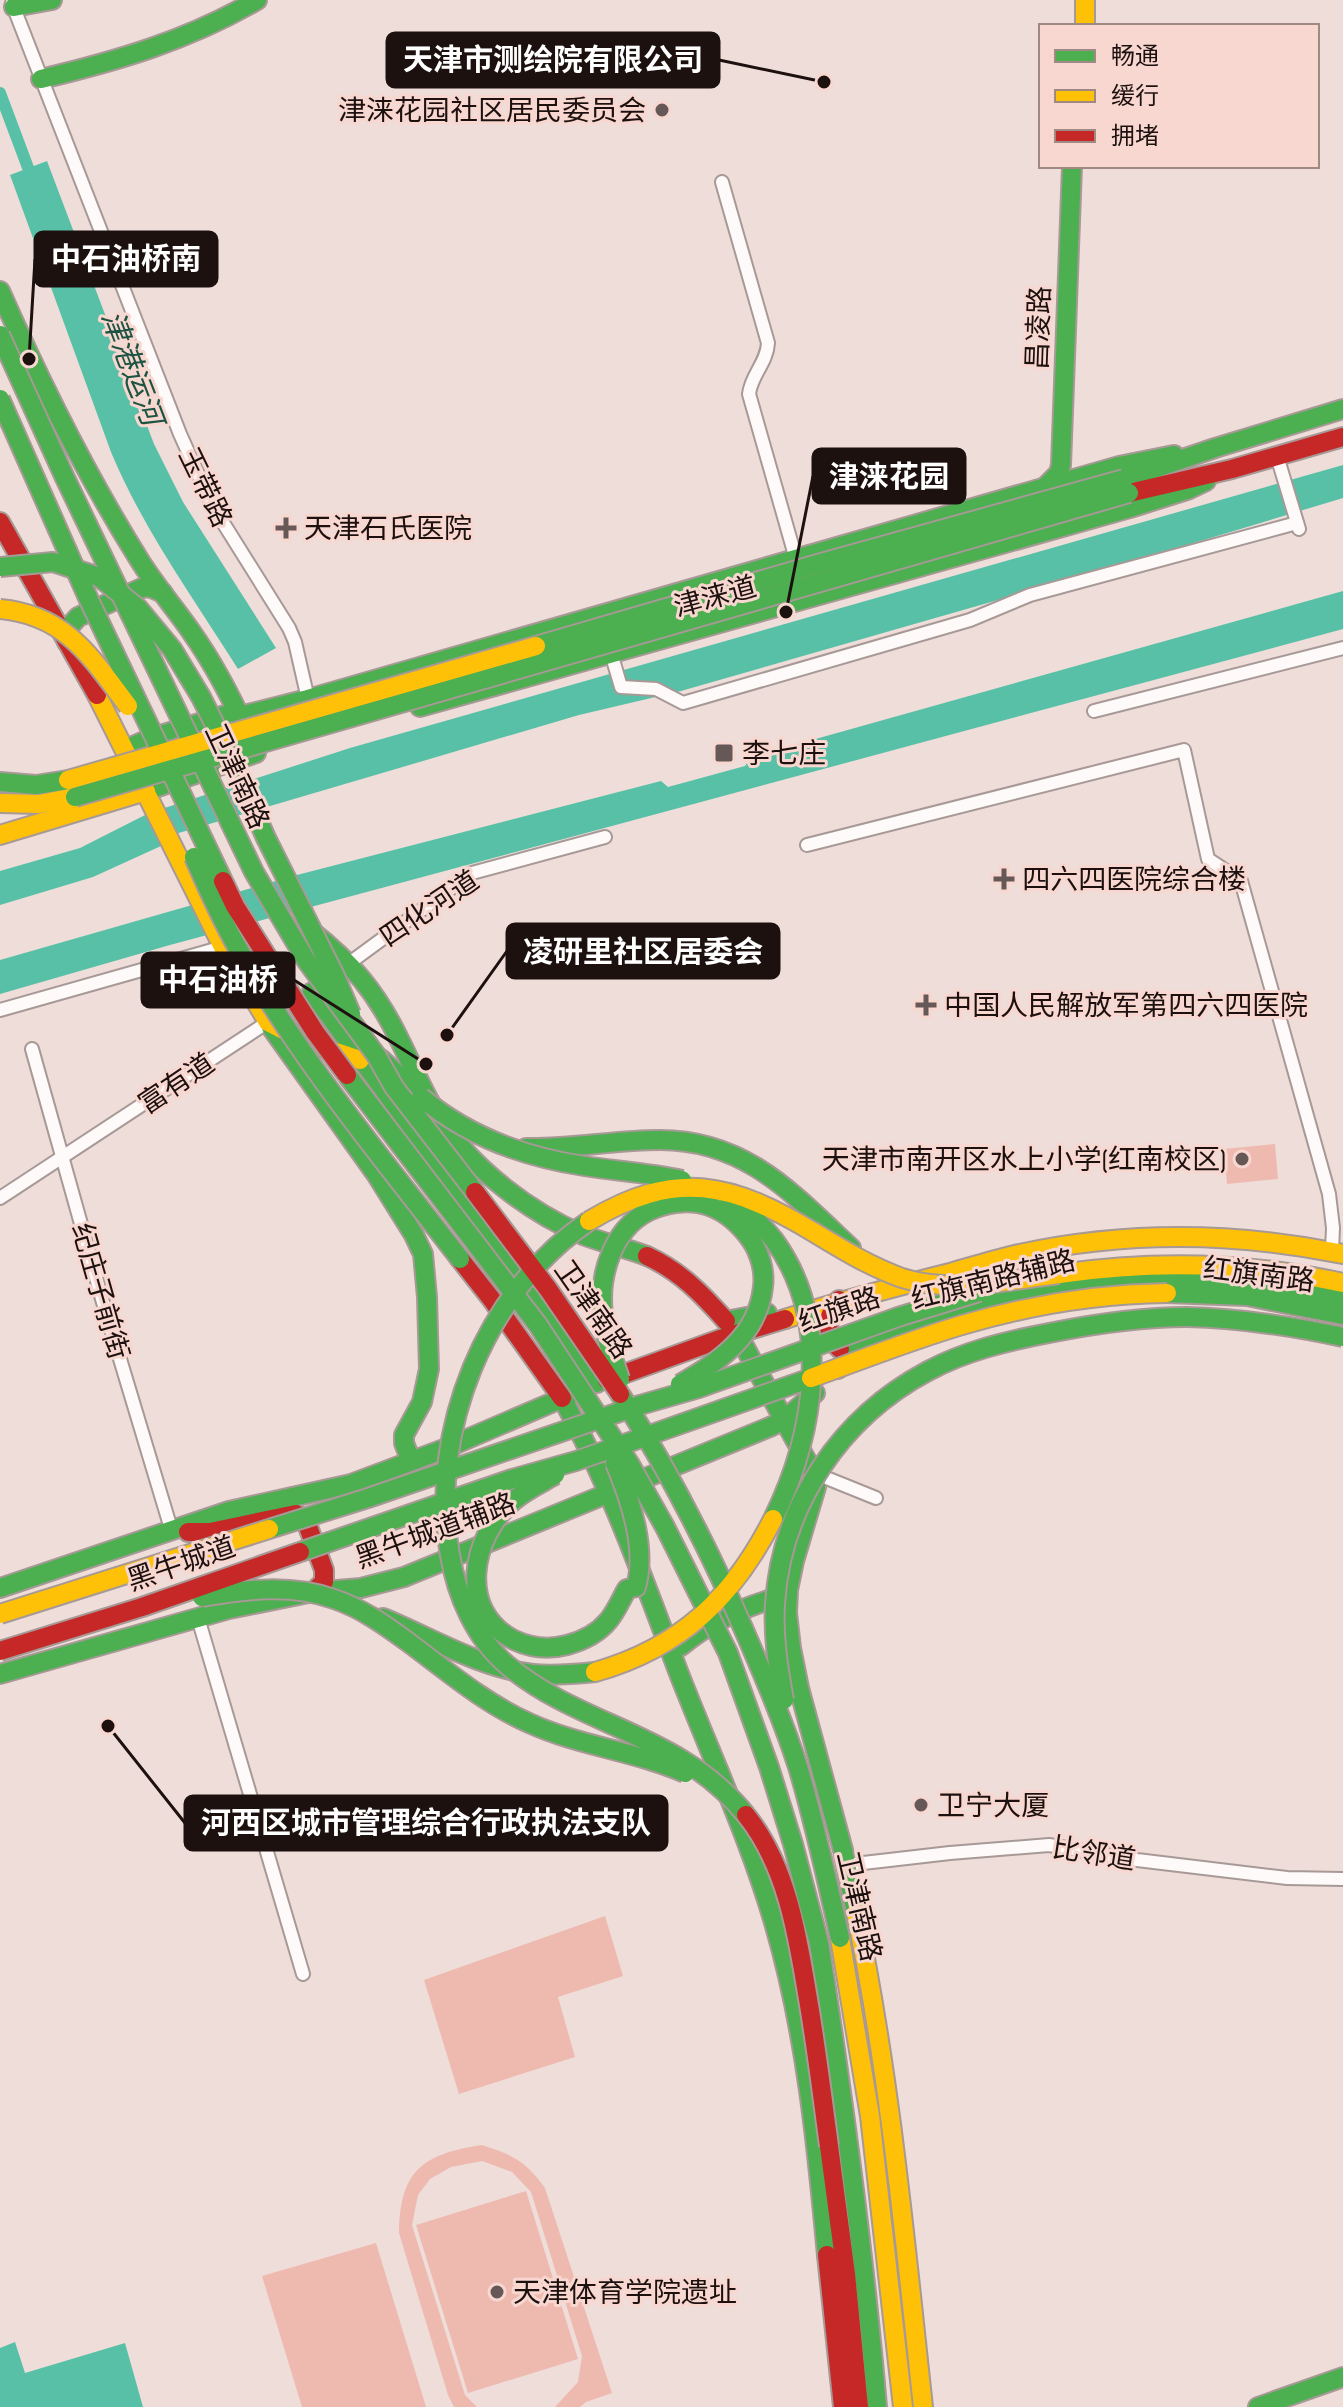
<svg xmlns="http://www.w3.org/2000/svg" width="1343" height="2407" font-family="'Sofia Sans Condensed','Noto Sans SC',sans-serif">
	<style>
		.green { fill: #eebab0 }
		.water { fill: #58c0a6 }
		.lines { fill: none; stroke-linecap: round; stroke-linejoin: round }
		.canal { stroke: #58c0a6; stroke-width: 12 }
		.street-casing { stroke: #a79996; stroke-width: 16 }
		.fast-casing { stroke: #a79996; stroke-width: 22 }
		.slow-casing { stroke: #a79996; stroke-width: 22 }
		.jam-casing { stroke: #a79996; stroke-width: 22 }
		.street { stroke: #fdfaf9; stroke-width: 12 }
		.fast { stroke: #4caf50; stroke-width: 18 }
		.slow { stroke: #ffc107; stroke-width: 18 }
		.jam { stroke: #c62828; stroke-width: 18 }
		.fast-bridge-casing { stroke: #a79996; stroke-width: 22; stroke-linecap: butt }
		.slow-bridge-casing { stroke: #a79996; stroke-width: 22; stroke-linecap: butt }
		.jam-bridge-casing { stroke: #a79996; stroke-width: 22; stroke-linecap: butt }
		.fast-bridge { stroke: #4caf50; stroke-width: 18 }
		.slow-bridge { stroke: #ffc107; stroke-width: 18 }
		.jam-bridge { stroke: #c62828; stroke-width: 18 }
		.poi-dot { fill: #665856; stroke: #f8d7d0; stroke-width: 3 }
		.labels { text-anchor: middle; stroke-width: 6; stroke-linejoin: round; paint-order: stroke }
		.poi-label { font-size: 28px; fill: #1c110f; stroke: #f8d7d0; text-anchor: start }
		.street-label { font-size: 28px; fill: #1c110f; stroke: #f8d7d0 }
		.water-label { font-size: 30px; font-style: italic; fill: #1c5444; stroke: #f8d7d0 }
		.leader { fill: none; stroke: #1c110f; stroke-width: 3 }
		.callout-dot { fill: #1c110f; stroke: #f8d7d0; stroke-width: 3 }
		.callout { fill: #1c110f; stroke: #1c110f; stroke-width: 3 }
		.callout-label { font-size: 30px; text-anchor: middle; font-weight: bold; fill: #fff }
	</style>
	<rect width="100%" height="100%" fill="#efddd9"/>
	<g class="green">
		<path d="M1275,1144L1278,1179L1227,1184L1224,1149Z"/>
		<path d="M605,1916L623,1976L558,1997L575,2057L459,2094L424,1980Z"/>
		<path d="M482,2145C513,2155 526,2161 545,2188L612,2393L586,2402L580,2407H555L578,2382L582,2356L531,2192L512,2172L482,2161L451,2167L430,2179L418,2195L412,2225L465,2395L477,2407H454L448,2395L399,2233C400,2170 423,2154 482,2145Z"/>
		<path d="M526,2191L578,2359L468,2393L416,2225Z"/>
		<path d="M376,2243L426,2407H302L262,2276Z"/>
	</g>
	<g class="water">
		<path d="M47,161L154,444L183,502L276,648L238,669C194,599 143,529 111,452L10,175Z"/>
		<path d="M1343,465V498L1144,558L681,691L579,715L172,835L161,846L93,877L0,905V871L80,848L149,813L350,748Z"/>
		<path d="M1343,591V629L170,945L0,994V960L297,875L661,781L668,787L745,766L751,757Z"/>
		<path d="M15,2342L25,2373L125,2343L143,2407H0V2348Z"/>
	</g>
	<g class="lines">
		<path class="canal" d="M0,93L33,181"/>
		<defs>
			<g id="street">
				<path d="M12,3L180,434L212,505L289,628L295,642L308,699"/>
				<path d="M722,182L768,343C767,363 751,375 749,394L798,566"/>
				<path d="M1277,456L1299,529"/>
				<path d="M611,653L621,687L656,689L683,703L970,620L1030,595L1297,523"/>
				<path d="M1094,711L1343,648"/>
				<path d="M807,845L1184,750L1208,859L1241,881L1329,1194L1333,1228L1332,1251"/>
				<path d="M344,967L472,873L605,837"/>
				<path d="M0,1010L223,947"/>
				<path d="M32,1049L102,1299L172,1532"/>
				<path d="M0,1198L271,1020"/>
				<path d="M824,1477L876,1498"/>
				<path d="M198,1618L303,1974"/>
				<path d="M846,1865L950,1853L1049,1845L1137,1860L1287,1878L1343,1879"/>
			</g>
			<g id="fast">
				<path d="M14,7L52,0"/>
				<path d="M41,79C117,61 189,40 257,0"/>
				<path d="M0,291C41,384 86,475 140,561C155,585 174,607 190,630C217,668 238,710 256,753L146,791"/>
				<path d="M1124,479L1215,448L1343,409"/>
				<path d="M1045,487L1059,473L1061,465L1072,166"/>
				<path d="M67,642L70,626L78,617L142,588L149,587L163,593"/>
				<path d="M420,707L1130,508L1187,490L1206,481"/>
				<path d="M240,716L308,699L1119,466L1174,455"/>
				<path d="M128,755L131,747L151,738L225,715"/>
				<path d="M0,782L36,785L68,780"/>
				<path d="M311,931C351,962 377,993 399,1039C413,1066 424,1096 441,1121C474,1170 529,1212 583,1235C604,1243 626,1248 647,1256"/>
				<path d="M312,992L527,1284L597,1383"/>
				<path d="M271,1027L376,1174L414,1235L423,1254L427,1297L429,1369L422,1402L404,1435V1443L411,1461"/>
				<path d="M381,1059L421,1097"/>
				<path d="M526,1148C571,1149 615,1140 660,1140C746,1140 793,1194 851,1248"/>
				<path d="M1167,1293L1247,1296L1343,1315"/>
				<path d="M767,1313L726,1321L743,1344L784,1420"/>
				<path d="M838,1369L856,1349L869,1343C923,1324 977,1303 1033,1291C1136,1270 1240,1280 1343,1298"/>
				<path d="M562,1398C610,1485 643,1578 678,1671C711,1756 750,1839 775,1926C806,2033 817,2145 827,2255"/>
				<path d="M784,1420L812,1470L816,1487L794,1561L788,1590L787,1613L791,1648L799,1688L843,1850L856,1913"/>
				<path d="M0,1588L229,1511L351,1484L444,1449L572,1394"/>
				<path d="M383,1618C432,1638 480,1668 533,1674C554,1676 575,1674 595,1672"/>
				<path d="M681,1646C707,1624 739,1609 772,1599L784,1607"/>
				<path d="M0,1674L229,1609L313,1592L361,1588L404,1577L772,1426L784,1420L815,1393"/>
				<path d="M819,1943C843,2097 864,2252 877,2407"/>
				<path d="M1258,2407L1343,2377"/>
			</g>
			<g id="slow">
				<path d="M1085,0V26"/>
				<path d="M97,695L223,947L268,1022L309,1043L360,1060"/>
				<path d="M0,803L39,804L75,797"/>
				<path d="M0,835L146,791"/>
				<path d="M1059,1274C1155,1260 1248,1262 1343,1283"/>
				<path d="M785,1319C839,1301 894,1287 950,1273C971,1267 993,1260 1015,1255C1123,1231 1235,1232 1343,1254"/>
				<path d="M856,1913C890,2076 905,2242 923,2407"/>
				<path d="M840,1938L870,2116L903,2407"/>
			</g>
			<g id="jam">
				<path d="M1129,493L1232,469L1343,437"/>
				<path d="M0,522L97,695"/>
				<path d="M647,1256C680,1271 702,1294 726,1321"/>
				<path d="M460,1259L493,1301L562,1398"/>
				<path d="M839,1300C826,1318 823,1333 840,1349"/>
				<path d="M607,1380L723,1338L785,1319"/>
				<path d="M188,1532H210L296,1514L307,1524L324,1570V1582L313,1592"/>
				<path d="M829,2146L846,2274L859,2407"/>
				<path d="M827,2255L843,2407"/>
			</g>
		</defs>
		<use href="#street" class="street-casing"/>
		<use href="#fast" class="fast-casing"/>
		<use href="#slow" class="slow-casing"/>
		<use href="#jam" class="jam-casing"/>
		<use href="#street" class="street"/>
		<use href="#fast" class="fast"/>
		<use href="#slow" class="slow"/>
		<use href="#jam" class="jam"/>
		<defs>
			<g id="fast-bridge">
				<path d="M0,335L65,478L254,872L306,960L376,1055L394,1087L475,1192"/>
				<path d="M0,399L89,600L223,881"/>
				<path d="M0,567L53,562L99,577L138,608L172,649L201,697L226,747L266,838L335,976L351,1014"/>
				<path d="M536,646L814,565L1124,479"/>
				<path d="M75,797L1129,493"/>
				<path d="M194,857C207,887 220,917 236,945C298,1058 382,1158 460,1259"/>
				<path d="M347,1075L538,1325L629,1463L665,1527L728,1653L769,1767L793,1844L819,1943"/>
				<path d="M421,1097C467,1136 525,1157 584,1166C617,1171 650,1173 682,1180"/>
				<path d="M729,1199C747,1209 761,1224 774,1240C833,1321 815,1434 773,1519"/>
				<path d="M589,1221C485,1291 428,1432 450,1555C457,1596 475,1638 507,1665C582,1728 679,1732 746,1815"/>
				<path d="M620,1379C613,1358 605,1337 603,1314C598,1274 614,1223 656,1208C672,1202 692,1200 709,1206C726,1212 741,1226 751,1240C760,1253 765,1271 763,1287C758,1335 719,1362 680,1384"/>
				<path d="M620,1394C669,1471 711,1553 747,1637C765,1679 784,1723 798,1767C815,1823 827,1881 840,1938"/>
				<path d="M555,1475C541,1483 526,1490 513,1501C471,1537 457,1611 514,1640C531,1648 548,1650 567,1645C582,1641 598,1633 608,1621C616,1612 621,1599 627,1589L636,1587C647,1548 630,1499 615,1463"/>
				<path d="M269,1529L368,1498L640,1405L699,1388L898,1317L979,1292"/>
				<path d="M300,1552L512,1479L576,1461L811,1378"/>
				<path d="M202,1597C245,1589 292,1584 334,1599C361,1608 385,1625 408,1642C447,1671 484,1703 529,1723C579,1746 635,1751 685,1773"/>
				<path d="M784,1700C778,1668 773,1636 775,1604C781,1505 841,1417 928,1371C965,1351 1007,1341 1049,1333C1094,1324 1140,1317 1187,1317C1240,1318 1291,1326 1343,1337"/>
			</g>
			<g id="slow-bridge">
				<path d="M0,609C66,615 91,657 128,706"/>
				<path d="M68,780L536,646"/>
				<path d="M589,1221C677,1168 732,1183 815,1233C843,1250 871,1267 902,1278C952,1294 1008,1280 1059,1274"/>
				<path d="M811,1378C861,1360 911,1340 962,1325C1029,1305 1097,1294 1167,1293"/>
				<path d="M0,1614L269,1529"/>
				<path d="M595,1672C680,1648 733,1598 773,1519"/>
			</g>
			<g id="jam-bridge">
				<path d="M223,881L235,906L315,1032L347,1075"/>
				<path d="M475,1192L548,1289L620,1394"/>
				<path d="M0,1651L142,1607L300,1552"/>
				<path d="M746,1815C786,1865 797,1932 807,1993C816,2044 822,2095 829,2146"/>
			</g>
		</defs>
		<use href="#fast-bridge" class="fast-bridge-casing"/>
		<use href="#slow-bridge" class="slow-bridge-casing"/>
		<use href="#jam-bridge" class="jam-bridge-casing"/>
		<use href="#fast-bridge" class="fast-bridge"/>
		<use href="#slow-bridge" class="slow-bridge"/>
		<use href="#jam-bridge" class="jam-bridge"/>
	</g>
	<g class="poi-dot">
		<circle cx="662" cy="110" r="8"/>
		<path d="M282 516h8v8h8v8h-8v8h-8v-8h-8v-8h8z"/>
		<rect x="714" y="743" width="20" height="20" rx="4"/>
		<path d="M1000 867h8v8h8v8h-8v8h-8v-8h-8v-8h8z"/>
		<path d="M922 993h8v8h8v8h-8v8h-8v-8h-8v-8h8z"/>
		<circle cx="1242" cy="1159" r="8"/>
		<circle cx="921" cy="1805" r="8"/>
		<circle cx="497" cy="2292" r="8"/>
	</g>
	<g class="labels">
		<g class="poi-label">
			<text x="646" y="120" text-anchor="end">津涞花园社区居民委员会</text>
			<text x="304" y="538">天津石氏医院</text>
			<text x="742" y="763">李七庄</text>
			<text x="1022" y="889">四六四医院综合楼</text>
			<text x="944" y="1015">中国人民解放军第四六四医院</text>
			<text x="1226" y="1169" text-anchor="end">天津市南开区水上小学(红南校区)</text>
			<text x="937" y="1815">卫宁大厦</text>
			<text x="513" y="2302">天津体育学院遗址</text>
		</g>
		<g class="street-label">
			<text transform="translate(1038 328) rotate(-88)" y="10">昌凌路</text>
			<text transform="translate(206 487) rotate(64)" y="10">玉带路</text>
			<text transform="translate(715 596) rotate(-15)" y="10">津涞道</text>
			<text transform="translate(238 776) rotate(65)" y="10">卫津南路</text>
			<text transform="translate(429 908) rotate(-34)" y="10">四化河道</text>
			<text transform="translate(176 1083) rotate(-34)" y="10">富有道</text>
			<text transform="translate(1259 1274) rotate(7)" y="10">红旗南路</text>
			<text transform="translate(993 1279) rotate(-14)" y="10">红旗南路辅路</text>
			<text transform="translate(101 1291) rotate(74)" y="10">纪庄子前街</text>
			<text transform="translate(594 1309) rotate(55)" y="10">卫津南路</text>
			<text transform="translate(839 1309) rotate(-19)" y="10">红旗路</text>
			<text transform="translate(435 1530) rotate(-20)" y="10">黑牛城道辅路</text>
			<text transform="translate(181 1563) rotate(-19)" y="10">黑牛城道</text>
			<text transform="translate(1094 1853) rotate(9)" y="10">比邻道</text>
			<text transform="translate(860 1906) rotate(77)" y="10">卫津南路</text>
		</g>
		<g class="water-label">
			<text transform="translate(132 368) rotate(69)" y="10">津港运河</text>
		</g>
	</g>
	<path class="leader" d="M824 82L719 60M29 359L35 259M786 612L813 476M447 1035L507 951M426 1064L294 980M108 1726L185 1823"/>
	<g class="callout-dot">
		<circle cx="824" cy="82" r="8"/>
		<circle cx="29" cy="359" r="8"/>
		<circle cx="786" cy="612" r="8"/>
		<circle cx="447" cy="1035" r="8"/>
		<circle cx="426" cy="1064" r="8"/>
		<circle cx="108" cy="1726" r="8"/>
	</g>
	<g class="callout">
		<rect x="387" y="33" width="332" height="54" rx="8"/>
		<rect x="35" y="232" width="182" height="54" rx="8"/>
		<rect x="813" y="449" width="152" height="54" rx="8"/>
		<rect x="507" y="924" width="272" height="54" rx="8"/>
		<rect x="142" y="953" width="152" height="54" rx="8"/>
		<rect x="185" y="1796" width="482" height="54" rx="8"/>
	</g>
	<g class="callout-label">
		<text x="553" y="70">天津市测绘院有限公司</text>
		<text x="126" y="269">中石油桥南</text>
		<text x="889" y="487">津涞花园</text>
		<text x="643" y="962">凌研里社区居委会</text>
		<text x="218" y="990">中石油桥</text>
		<text x="426" y="1833">河西区城市管理综合行政执法支队</text>
	</g>
	<rect x="1039" y="24" width="280" height="144" fill="#f8d7d0" stroke="#a08883" stroke-width="2"/>
	<rect x="1055" y="50" width="40" height="12" fill="#4caf50" stroke="#a08883" stroke-width="2"/>
	<text x="1111" y="64" font-size="24" fill="#1c110f">畅通</text>
	<rect x="1055" y="90" width="40" height="12" fill="#ffc107" stroke="#a08883" stroke-width="2"/>
	<text x="1111" y="104" font-size="24" fill="#1c110f">缓行</text>
	<rect x="1055" y="130" width="40" height="12" fill="#c62828" stroke="#a08883" stroke-width="2"/>
	<text x="1111" y="144" font-size="24" fill="#1c110f">拥堵</text>
</svg>
